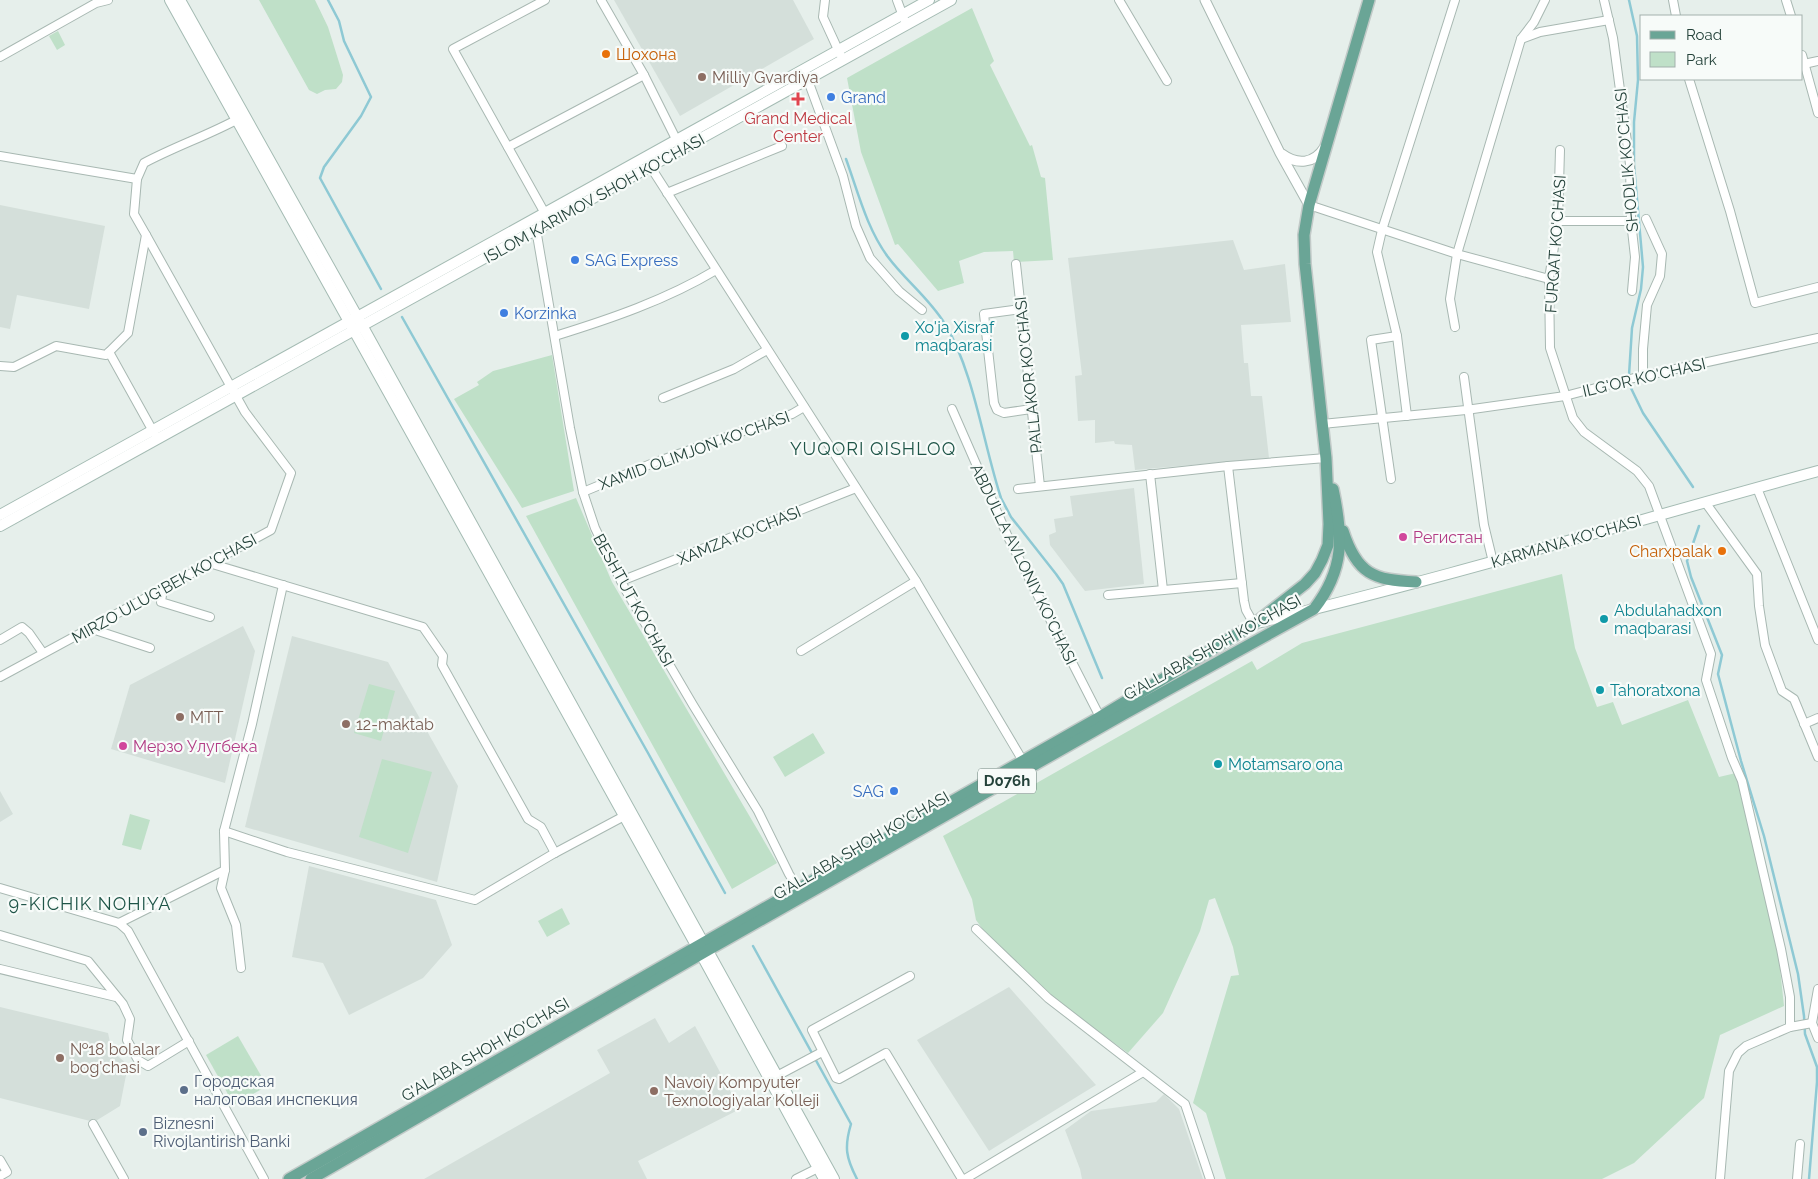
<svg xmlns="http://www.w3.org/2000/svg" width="1818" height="1179" font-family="Raleway,sans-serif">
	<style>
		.built { fill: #d4dfda }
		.green { fill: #bfe0c8 }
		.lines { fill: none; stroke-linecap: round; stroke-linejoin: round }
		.stream { stroke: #8ec9d4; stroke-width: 2.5 }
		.minor-casing { stroke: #a8b8b2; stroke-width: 10 }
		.tertiary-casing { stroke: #a8b8b2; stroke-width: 11 }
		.secondary-casing { stroke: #a4bbb3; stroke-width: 12 }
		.primary-casing { stroke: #c2cac8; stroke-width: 14 }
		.minor { stroke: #fff; stroke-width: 8 }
		.tertiary { stroke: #fff; stroke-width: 9 }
		.secondary { stroke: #fff; stroke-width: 10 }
		.primary { stroke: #6aa596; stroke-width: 11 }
		.food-dot { fill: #e8710a; stroke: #f7fbf9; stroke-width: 2 }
		.education-dot { fill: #8d6e63; stroke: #f7fbf9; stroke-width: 2 }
		.shop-dot { fill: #3f7fe0; stroke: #f7fbf9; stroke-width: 2 }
		.health-dot { fill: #e0444e; stroke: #f7fbf9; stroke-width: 2 }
		.culture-dot { fill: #0f9aa8; stroke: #f7fbf9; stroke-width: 2 }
		.hotel-dot { fill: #d1479c; stroke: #f7fbf9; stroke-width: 2 }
		.service-dot { fill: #5c6f8a; stroke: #f7fbf9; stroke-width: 2 }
		.labels { text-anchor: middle; stroke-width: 4.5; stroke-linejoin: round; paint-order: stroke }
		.shield { fill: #f7fbf9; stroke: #637a73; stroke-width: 1 }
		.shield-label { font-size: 15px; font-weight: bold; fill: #24423a }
		.food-label { font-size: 16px; fill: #c56008; stroke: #f7fbf9; text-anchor: start }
		.education-label { font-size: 16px; fill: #785e54; stroke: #f7fbf9; text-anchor: start }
		.shop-label { font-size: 16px; fill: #366cbe; stroke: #f7fbf9; text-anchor: start }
		.health-label { font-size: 16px; fill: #be3a42; stroke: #f7fbf9 }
		.street-label { font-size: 16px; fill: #24423a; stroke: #f7fbf9 }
		.culture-label { font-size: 16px; fill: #0d838f; stroke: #f7fbf9; text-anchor: start }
		.hotel-label { font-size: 16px; fill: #b23c85; stroke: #f7fbf9; text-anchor: start }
		.service-label { font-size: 16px; fill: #4e5e75; stroke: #f7fbf9; text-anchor: start }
		.neighbourhood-label { font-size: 18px; letter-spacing: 1px; fill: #1f5548; stroke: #f7fbf9 }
	</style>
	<rect width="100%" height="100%" fill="#e6efeb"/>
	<g class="built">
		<path d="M614,0H793L814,39L680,116Z"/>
		<path d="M0,205L105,226L89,309L17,295L10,329L0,327Z"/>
		<path d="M1233,240L1244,270L1285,264L1291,322L1241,325L1244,363H1248L1251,396H1262L1269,458L1135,470L1132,445L1115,444L1114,441L1095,443V420L1078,421L1075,376L1082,375L1068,258Z"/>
		<path d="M1134,488L1144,584L1085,591L1050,545L1049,535L1056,532L1054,519L1073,516L1070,496Z"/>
		<path d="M243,626L255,651L225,783L111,749L130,685Z"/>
		<path d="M292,636L388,662L458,786L437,882L245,827Z"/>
		<path d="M0,791L13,814L0,822Z"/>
		<path d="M309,866L436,900L452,945L423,978L349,1015L323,963L292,957Z"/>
		<path d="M1009,987L1096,1085L989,1151L917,1040Z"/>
		<path d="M0,1007L108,1033L112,1051L128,1065L120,1106L94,1122L0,1098Z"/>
		<path d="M655,1018L669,1043L695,1026L740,1109L638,1161L647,1179H424L610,1073L597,1050Z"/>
		<path d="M1164,1094L1179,1109L1203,1179H1082L1080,1169L1065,1130L1091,1111L1156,1102Z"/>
	</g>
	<g class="green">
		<path d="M259,0H315L328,27L343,75L342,82L336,89L325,90L317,94L309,90Z"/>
		<path d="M972,8L994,61L990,65L1030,146L1032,145L1041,177L1045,178L1053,260L1014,262L1013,251L984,252L959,261L964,283L938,291L898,244L895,245L861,152L847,78Z"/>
		<path d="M58,31L65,45L57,50L49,36Z"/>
		<path d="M552,355L574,491L522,508L454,399L479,385L477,382L493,371Z"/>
		<path d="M576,498L612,582L777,863L732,889L526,516Z"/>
		<path d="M1562,574L1575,648L1597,707L1613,702L1622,725L1688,700L1719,777L1736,773L1778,950L1784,1006L1720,1035L1704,1098L1634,1163L1602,1179H1226L1206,1113L1193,1103L1231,976L1239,975L1233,947L1215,898L1209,900L1200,931L1163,1013L1128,1053L1044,992L984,931L976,920L972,899L943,836L1252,661L1257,670L1302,643Z"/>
		<path d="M369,684L395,691L381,741L354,733Z"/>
		<path d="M813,733L825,753L785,777L773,757Z"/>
		<path d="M382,759L432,772L408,853L359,837Z"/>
		<path d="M130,814L150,820L141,850L122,845Z"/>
		<path d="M562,908L570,924L547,937L538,921Z"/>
		<path d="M238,1036L267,1086L234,1105L206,1055Z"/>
	</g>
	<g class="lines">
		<g class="stream">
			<path d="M328,0L339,21L344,41L371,97L361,116L324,167L320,178L381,289"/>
			<path d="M846,159C858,192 867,229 888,257C905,280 929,298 945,324C974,372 983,443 1001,498L1011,517L1056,574L1063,584L1102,678"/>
			<path d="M402,317L648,753L725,893"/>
			<path d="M1629,375L1632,328L1641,289L1643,267L1634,165V122L1638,80L1637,36L1629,0"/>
			<path d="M1629,384L1643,413L1693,487"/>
			<path d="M1699,526L1687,561L1691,577L1722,655L1718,674L1741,761L1764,836L1798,974L1804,1016L1805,1034L1817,1067V1082L1809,1179"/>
			<path d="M753,946L851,1124C844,1147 846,1158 857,1179"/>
		</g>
		<defs>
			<g id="minor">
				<path d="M545,0L453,49L547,217"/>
				<path d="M601,0L644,75L679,145"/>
				<path d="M825,0L823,17L840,54"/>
				<path d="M897,0L904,19"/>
				<path d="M1119,0L1167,81"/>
				<path d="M1604,0L1613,38L1630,164L1631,221L1635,257L1632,291"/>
				<path d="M1673,0L1676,16"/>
				<path d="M1786,0L1791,16"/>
				<path d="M1521,39L1540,32L1609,20"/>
				<path d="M1802,55L1818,113"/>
				<path d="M0,57L96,3L108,0"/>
				<path d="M1804,64L1818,61"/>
				<path d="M806,75L843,176L856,226L870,258L899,291L922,310"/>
				<path d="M1689,79L1730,211L1755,303L1818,287"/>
				<path d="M508,147L644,75"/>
				<path d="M1560,150L1558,221L1549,279L1550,348L1573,418L1584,432L1637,471L1649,486L1711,654L1706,680L1732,758L1742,781L1781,949L1790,997V1027L1746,1046L1738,1053L1729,1071L1720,1179"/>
				<path d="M0,156L137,179"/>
				<path d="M650,166L916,581L1023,761"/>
				<path d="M667,193L782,146"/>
				<path d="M1309,205L1457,254L1549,279"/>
				<path d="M1558,221H1631"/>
				<path d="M536,229L570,428L583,492L595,528L625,589L693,705L758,811L789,874L798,889"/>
				<path d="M1016,264L1040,486"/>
				<path d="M1021,309L984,314L994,403L997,410L1004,413L1031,409"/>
				<path d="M1455,327L1450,299L1457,254L1521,39L1534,22L1545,0"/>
				<path d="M555,336C610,319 666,300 716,270"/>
				<path d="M109,352L154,433"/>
				<path d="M0,366L14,367L56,346L106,355L128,333L146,235L134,214L137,179L144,163C176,146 209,135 240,118"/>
				<path d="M1643,376V349L1647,305L1660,276L1662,254L1646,219"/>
				<path d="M1464,377L1484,525L1493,562"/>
				<path d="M663,398L734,369L767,350"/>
				<path d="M952,409L1008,537L1100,717"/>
				<path d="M1407,416L1397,336L1377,252L1382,230L1455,0"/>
				<path d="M1322,424L1466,410L1565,396L1634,378L1818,338"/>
				<path d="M1228,466L1244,601L1246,610L1254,624"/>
				<path d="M1150,474L1163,590"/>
				<path d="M1391,479L1371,340L1397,336"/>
				<path d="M1757,488L1818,640"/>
				<path d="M1018,489L1228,466L1326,458"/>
				<path d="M583,492L653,463L792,414L804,407"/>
				<path d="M1705,502L1757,574L1759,606L1765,645L1782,691L1794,699L1818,757"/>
				<path d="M209,563L423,627L443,656L442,665L528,819L541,827L555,853"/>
				<path d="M621,581L856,488"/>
				<path d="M163,588L161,602L210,617"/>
				<path d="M1108,595L1242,583"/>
				<path d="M89,628L150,648"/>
				<path d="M0,640L22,627L29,633L43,653"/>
				<path d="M801,651L916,581"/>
				<path d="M0,677L271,530L291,473L245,412L146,235"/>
				<path d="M1804,724L1818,718"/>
				<path d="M224,831L287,852L475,900L553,854L628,814"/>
				<path d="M0,888L119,923L225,870"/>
				<path d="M119,923L128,931L264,1179"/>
				<path d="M976,929L1048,998L1185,1104L1210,1179"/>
				<path d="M0,935L88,961L123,1004L130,1019L127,1040L138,1060L148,1066L189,1041"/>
				<path d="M241,968L236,925L221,888L225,870L224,831L252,724L283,585"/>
				<path d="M0,969L116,997"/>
				<path d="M910,976L812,1030L836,1078L839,1079L886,1053L962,1179"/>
				<path d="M1818,989L1812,1023L1818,1038"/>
				<path d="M1790,1027L1812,1023"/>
				<path d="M773,1078L822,1052"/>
				<path d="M93,1124L124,1179"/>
				<path d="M0,1160L7,1172L0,1176"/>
				<path d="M796,1179L818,1168"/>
				<path d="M965,1179L1143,1072"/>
				<path d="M1797,1179L1800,1144"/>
			</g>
			<g id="tertiary">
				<path d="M1205,0L1280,153L1309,205"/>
				<path d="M1282,154C1297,165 1314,164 1324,148"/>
			</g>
			<g id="secondary">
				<path d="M170,0L701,954L824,1179"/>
				<path d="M180,0L363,327L834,1179"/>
				<path d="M0,515L929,0"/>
				<path d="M0,526L951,0"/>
				<path d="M1257,623C1445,578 1631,522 1818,471"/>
			</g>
			<g id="primary">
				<path d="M1343,531C1357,574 1373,580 1416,582"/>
				<path d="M289,1179L1100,717L1254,624L1305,584L1315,573L1322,560L1328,545L1329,524L1326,458L1305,264L1304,235L1309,205L1369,0"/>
				<path d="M311,1179L708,950L1124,714L1314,609C1345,569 1343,536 1333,489"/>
			</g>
		</defs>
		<use href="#minor" class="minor-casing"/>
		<use href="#tertiary" class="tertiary-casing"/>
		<use href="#secondary" class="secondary-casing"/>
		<use href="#primary" class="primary-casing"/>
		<use href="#minor" class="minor"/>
		<use href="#tertiary" class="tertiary"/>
		<use href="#secondary" class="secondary"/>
		<use href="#primary" class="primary"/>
	</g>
	<g class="food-dot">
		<circle cx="606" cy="54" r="5"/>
		<circle cx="1722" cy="551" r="5"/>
	</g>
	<g class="education-dot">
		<circle cx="702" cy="77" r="5"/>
		<circle cx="180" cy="717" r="5"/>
		<circle cx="346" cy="724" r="5"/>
		<circle cx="60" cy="1058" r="5"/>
		<circle cx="654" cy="1091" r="5"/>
	</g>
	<g class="shop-dot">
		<circle cx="831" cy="97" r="5"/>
		<circle cx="575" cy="260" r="5"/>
		<circle cx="504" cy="313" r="5"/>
		<circle cx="894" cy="791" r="5"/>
	</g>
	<path class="health-dot" d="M795.5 91.5h5v5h5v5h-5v5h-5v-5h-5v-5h5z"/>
	<g class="culture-dot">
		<circle cx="905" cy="336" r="5"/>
		<circle cx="1604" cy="619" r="5"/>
		<circle cx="1600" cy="690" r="5"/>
		<circle cx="1218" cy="764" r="5"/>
	</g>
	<g class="hotel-dot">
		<circle cx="1403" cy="537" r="5"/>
		<circle cx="123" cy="746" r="5"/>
	</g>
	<g class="service-dot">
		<circle cx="184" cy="1090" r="5"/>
		<circle cx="143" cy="1132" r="5"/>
	</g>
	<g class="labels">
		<rect class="shield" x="978" y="768.5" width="58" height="25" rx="4"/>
		<g class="shield-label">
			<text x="1007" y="786">D076h</text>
		</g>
		<g class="food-label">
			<text x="616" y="60">Шохона</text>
			<text x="1712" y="557" text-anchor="end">Charxpalak</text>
		</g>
		<g class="education-label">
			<text x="712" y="83">Milliy Gvardiya</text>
			<text x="190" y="723">MTT</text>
			<text x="356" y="730">12-maktab</text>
			<text x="70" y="1055">№18 bolalar<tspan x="70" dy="18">bog'chasi</tspan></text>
			<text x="664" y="1088">Navoiy Kompyuter<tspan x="664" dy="18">Texnologiyalar Kolleji</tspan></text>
		</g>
		<g class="shop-label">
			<text x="841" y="103">Grand</text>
			<text x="585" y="266">SAG Express</text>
			<text x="514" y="319">Korzinka</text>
			<text x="884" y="797" text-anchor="end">SAG</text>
		</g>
		<g class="health-label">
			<text x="798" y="124">Grand Medical<tspan x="798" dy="18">Center</tspan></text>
		</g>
		<g class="street-label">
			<text transform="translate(1626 160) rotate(-95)" y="6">SHODLIK KO'CHASI</text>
			<text transform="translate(594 198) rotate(-29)" y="6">ISLOM KARIMOV SHOH KO'CHASI</text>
			<text transform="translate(1555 244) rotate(-86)" y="6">FURQAT KO'CHASI</text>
			<text transform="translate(1028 375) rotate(-96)" y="6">PALLAKOR KO'CHASI</text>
			<text transform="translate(1644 377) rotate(-13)" y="6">ILG'OR KO'CHASI</text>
			<text transform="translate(694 450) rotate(-20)" y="6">XAMID OLIMJON KO'CHASI</text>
			<text transform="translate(739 535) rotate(-22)" y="6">XAMZA KO'CHASI</text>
			<text transform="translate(1566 541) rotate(-16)" y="6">KARMANA KO'CHASI</text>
			<text transform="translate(1024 564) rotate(64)" y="6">ABDULLA AVLONIY KO'CHASI</text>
			<text transform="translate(164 588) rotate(-29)" y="6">MIRZO ULUG'BEK KO'CHASI</text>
			<text transform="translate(634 600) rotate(61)" y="6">BESHTUT KO'CHASI</text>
			<text transform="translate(1212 647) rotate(-29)" y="6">G'ALLABA SHOH KO'CHASI</text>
			<text transform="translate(861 845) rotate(-30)" y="6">G'ALLABA SHOH KO'CHASI</text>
			<text transform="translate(485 1049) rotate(-30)" y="6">G'ALABA SHOH KO'CHASI</text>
		</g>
		<g class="culture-label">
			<text x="915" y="333">Xo'ja Xisraf<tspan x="915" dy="18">maqbarasi</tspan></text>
			<text x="1614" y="616">Abdulahadxon<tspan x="1614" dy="18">maqbarasi</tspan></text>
			<text x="1610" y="696">Tahoratxona</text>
			<text x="1228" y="770">Motamsaro ona</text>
		</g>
		<g class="hotel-label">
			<text x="1413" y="543">Регистан</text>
			<text x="133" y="752">Мерзо Улугбека</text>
		</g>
		<g class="service-label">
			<text x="194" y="1087">Городская<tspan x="194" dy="18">налоговая инспекция</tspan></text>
			<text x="153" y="1129">Biznesni<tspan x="153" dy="18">Rivojlantirish Banki</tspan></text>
		</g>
		<g class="neighbourhood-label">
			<text x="873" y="455">YUQORI QISHLOQ</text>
			<text x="90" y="910">9-KICHIK NOHIYA</text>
		</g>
	</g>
	<rect x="1640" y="15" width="162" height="65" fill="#f7fbf9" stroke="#a3b1ad"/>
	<rect x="1650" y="31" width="25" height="8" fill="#6aa596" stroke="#a3b1ad"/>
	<text x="1686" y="40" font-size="15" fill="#24423a">Road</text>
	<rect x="1650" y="52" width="25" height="15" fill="#bfe0c8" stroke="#a3b1ad"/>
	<text x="1686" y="65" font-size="15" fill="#24423a">Park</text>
</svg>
